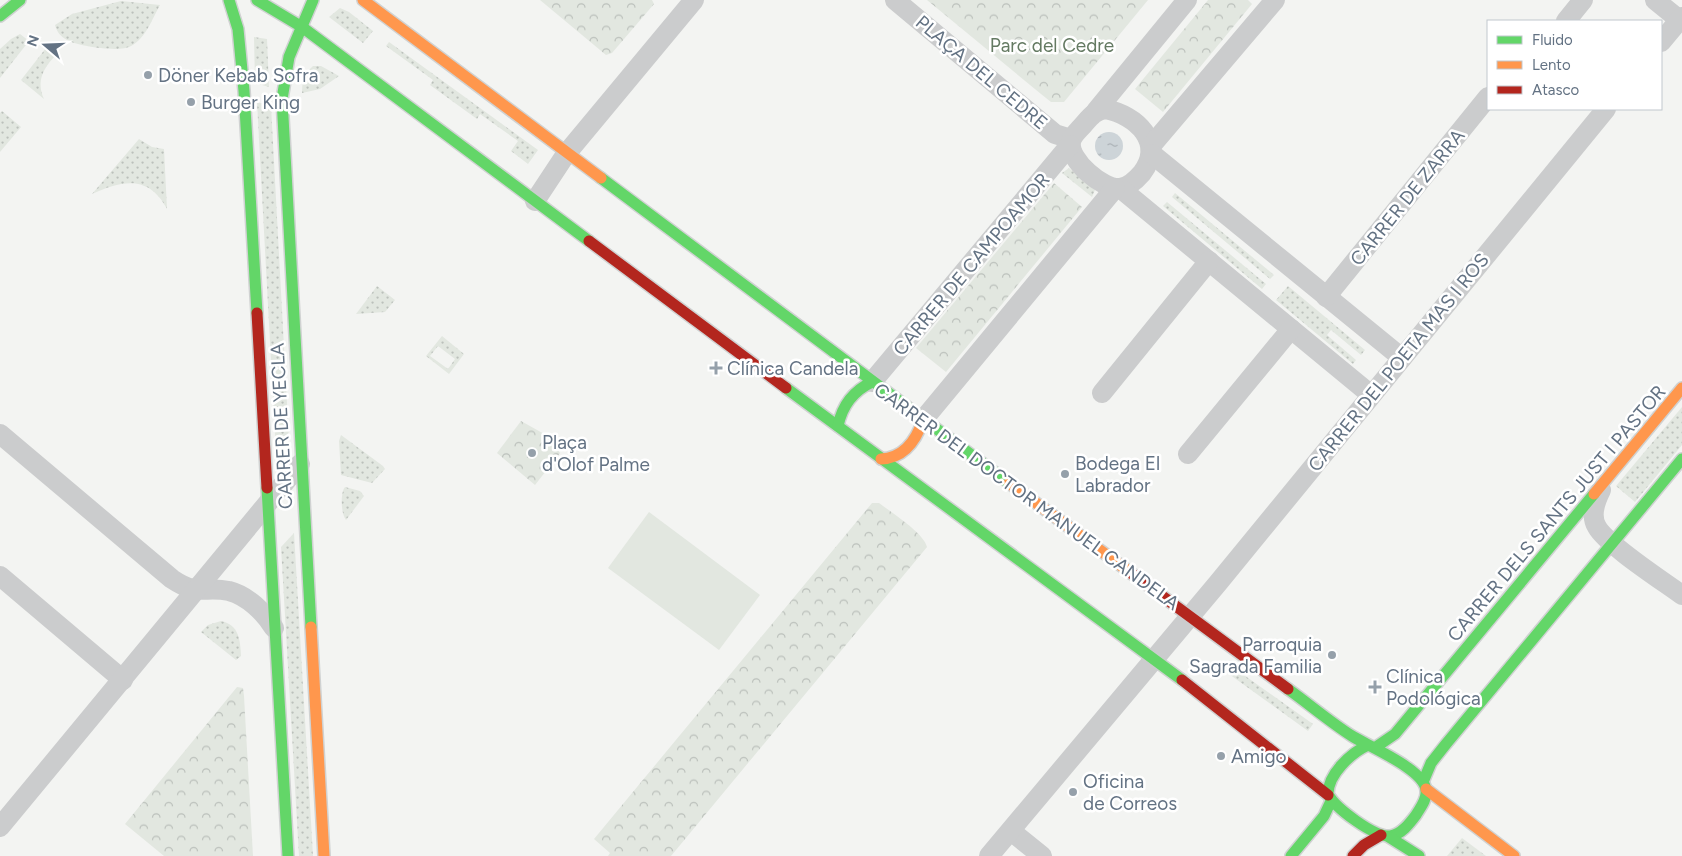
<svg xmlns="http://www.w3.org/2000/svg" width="1682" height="856" font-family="Figtree,sans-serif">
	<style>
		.grass { fill: url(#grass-dots); fill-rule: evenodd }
		.park { fill: url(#park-crowns) }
		.pitch { fill: #e2e7e0 }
		.water { fill: url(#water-ripples) }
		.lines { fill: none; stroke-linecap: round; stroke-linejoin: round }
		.fast-casing { stroke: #d0d2d2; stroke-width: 14 }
		.slow-casing { stroke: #d0d2d2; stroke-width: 14 }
		.jam-casing { stroke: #d0d2d2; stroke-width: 14 }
		.street { stroke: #cbcccd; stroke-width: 20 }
		.fast { stroke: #63d668; stroke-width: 11 }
		.slow { stroke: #ff974d; stroke-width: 11 }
		.jam { stroke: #b3261e; stroke-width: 11 }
		.poi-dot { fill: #95a0aa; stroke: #fff; stroke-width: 2 }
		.labels { text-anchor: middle; stroke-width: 5; stroke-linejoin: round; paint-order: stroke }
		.park-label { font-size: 19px; fill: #647a62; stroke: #fff }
		.street-label { font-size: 19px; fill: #637283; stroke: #fff }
		.poi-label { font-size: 19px; fill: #637283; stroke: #fff; text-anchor: start }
	</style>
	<defs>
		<pattern id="grass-dots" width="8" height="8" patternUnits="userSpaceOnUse" patternTransform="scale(1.25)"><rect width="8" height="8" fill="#e2e7e0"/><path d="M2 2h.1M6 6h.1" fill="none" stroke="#bbc0bb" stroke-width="1.8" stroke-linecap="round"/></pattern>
		<pattern id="park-crowns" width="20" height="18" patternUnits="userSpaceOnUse" patternTransform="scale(1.25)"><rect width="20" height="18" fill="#e2e7e0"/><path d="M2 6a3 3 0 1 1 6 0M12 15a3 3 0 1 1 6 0" fill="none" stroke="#bbc0bb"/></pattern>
		<pattern id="water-ripples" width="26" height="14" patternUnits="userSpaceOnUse" patternTransform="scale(1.25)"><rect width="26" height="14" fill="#cdd4d8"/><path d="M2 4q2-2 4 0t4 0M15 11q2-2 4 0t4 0" fill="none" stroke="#aab0b5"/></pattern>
	</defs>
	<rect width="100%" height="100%" fill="#f3f4f2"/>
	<g class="grass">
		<path d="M121,1L160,5C152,19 146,38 131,46C120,53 78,46 67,40C60,36 57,32 55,25L72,14Z"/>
		<path d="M340,8L349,12L373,31L363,43L329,17Z"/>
		<path d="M20,34L29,41L0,78V49L11,39Z"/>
		<path d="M254,37L267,39L269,87L255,83Z"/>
		<path d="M389,42L538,150L528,164L511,151L518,141L480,114L477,119L430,85L433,80L386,46Z"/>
		<path d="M46,48L57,54C43,68 36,81 44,99L21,80Z"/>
		<path d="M313,66H321L339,76L320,89L302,93C302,81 304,74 313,66Z"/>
		<path d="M257,102L271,106L289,440L276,453Z"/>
		<path d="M2,111L21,127L0,152V113Z"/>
		<path d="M139,139L152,147L164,149L167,209C149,175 123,180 92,194Z"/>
		<path d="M1069,168L1095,190L1092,197L1062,173Z"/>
		<path d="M1175,193L1274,275L1270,279L1172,197Z"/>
		<path d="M1167,202L1266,284L1262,289L1163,206Z"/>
		<path d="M377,286L395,300L385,312L356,314Z"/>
		<path d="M1288,286L1365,350L1361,355L1331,330L1327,335L1356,360L1353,364L1276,300Z"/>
		<path d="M442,336L464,354L449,374L426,356ZM438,346L455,359L448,369L430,356Z"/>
		<path d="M1682,407V445L1635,502L1616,486Z"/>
		<path d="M341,435L383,466L385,469L372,483L341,475L339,441Z"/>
		<path d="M345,487L360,491L364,496L346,520C341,514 340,493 345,487Z"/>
		<path d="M294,533L313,856H299L281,547Z"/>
		<path d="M221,621C239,625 240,639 241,656L236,660L201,632L208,625Z"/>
		<path d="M1227,663L1313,724L1308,731L1222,669Z"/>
		<path d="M1462,838L1486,856H1447Z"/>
	</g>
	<g class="park">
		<path d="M540,0H652L654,4L612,53L606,55Z"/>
		<path d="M927,0H1148L1064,102H1051L1041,94Z"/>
		<path d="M1208,0H1248L1252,4L1163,112L1135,89Z"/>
		<path d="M1054,183L1082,207L946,372L916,348Z"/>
		<path d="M521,421L546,435L560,453L535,485L497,453Z"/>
		<path d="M872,503H879C892,513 924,533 927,547L671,856H608L610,853L594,839Z"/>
		<path d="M237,687L243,688L244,696L253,856H164L125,824Z"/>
	</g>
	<path class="pitch" d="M649,512L760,595L719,650L608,568Z"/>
	<circle class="water" cx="1109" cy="146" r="14"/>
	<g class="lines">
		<defs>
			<g id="fast">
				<path d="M229,0L238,29L244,91L257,313"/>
				<path d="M257,0L302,27L589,241"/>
				<path d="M0,16L20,0"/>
				<path d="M601,178L1009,483"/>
				<path d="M786,388L1182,680"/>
				<path d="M838,426C842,406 853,391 872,382"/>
				<path d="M267,488L288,856"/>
				<path d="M311,627L282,99L289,57L313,0"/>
				<path d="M1288,689C1309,704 1330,722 1352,736C1368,746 1426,770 1426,791C1427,800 1420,808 1416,815C1410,823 1401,835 1390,836C1374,837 1335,808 1328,794C1328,774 1351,753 1368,745"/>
				<path d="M1376,747L1395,734L1594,494"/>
				<path d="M1423,782L1431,763L1446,744L1682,459"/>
				<path d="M1389,837L1419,856"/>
				<path d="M1291,856L1324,816L1331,801"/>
			</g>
			<g id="slow">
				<path d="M363,0L601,178"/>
				<path d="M881,459C904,458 916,441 923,420"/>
				<path d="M1009,483L1131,573"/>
				<path d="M1594,494L1682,388"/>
				<path d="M311,627L324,856"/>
				<path d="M1426,789L1514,856"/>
			</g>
			<g id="jam">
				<path d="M589,241L786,388"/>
				<path d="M257,313L267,488"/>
				<path d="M1131,573L1288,689"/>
				<path d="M1182,680L1328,795"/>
				<path d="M1353,856L1364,845L1381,835"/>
			</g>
		</defs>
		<use href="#fast" class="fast-casing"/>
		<use href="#slow" class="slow-casing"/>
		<use href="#jam" class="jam-casing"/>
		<g class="street">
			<path d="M895,0L1055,134L1071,139"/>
			<path d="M1655,0L1682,22"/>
			<path d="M1566,21L1583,0"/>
			<path d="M1661,42L1682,17"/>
			<path d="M1105,109C1137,115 1165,143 1142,173C1136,180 1129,187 1120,188C1103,190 1068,160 1071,142C1072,135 1080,129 1084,124C1091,116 1095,111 1105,109Z"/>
			<path d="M1096,111L1187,0"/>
			<path d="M1151,146L1275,0"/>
			<path d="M1152,154L1402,358"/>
			<path d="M1120,188L1370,394"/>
			<path d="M535,201L566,154L694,0"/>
			<path d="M1326,297L1488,97"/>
			<path d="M872,382L1070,145"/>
			<path d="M1102,393L1209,261"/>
			<path d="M923,420L1115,188"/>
			<path d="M0,434L172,579C199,597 203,586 229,591C248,596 264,612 274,628"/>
			<path d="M1188,454L1291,329"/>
			<path d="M1601,490C1596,500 1590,516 1597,527C1607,545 1663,581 1682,595"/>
			<path d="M0,576L123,680"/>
			<path d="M0,827L300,464"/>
			<path d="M1011,831L1042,856"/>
			<path d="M989,856L1218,583L1606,109"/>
		</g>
		<use href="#fast" class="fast"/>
		<use href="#slow" class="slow"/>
		<use href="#jam" class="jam"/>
	</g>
	<g class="poi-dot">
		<circle cx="148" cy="75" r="5"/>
		<circle cx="191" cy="102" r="5"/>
		<path d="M713.5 360.5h5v5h5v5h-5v5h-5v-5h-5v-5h5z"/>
		<circle cx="532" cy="453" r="5"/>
		<circle cx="1065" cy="474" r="5"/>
		<circle cx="1332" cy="655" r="5"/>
		<path d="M1372.5 679.5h5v5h5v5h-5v5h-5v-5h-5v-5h5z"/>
		<circle cx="1221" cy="756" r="5"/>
		<circle cx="1073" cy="792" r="5"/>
	</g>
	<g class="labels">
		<g class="park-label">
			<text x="1052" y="52">Parc del Cedre</text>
		</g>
		<g class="street-label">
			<text transform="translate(982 72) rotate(40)" y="7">PLAÇA DEL CEDRE</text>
			<text transform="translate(1407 197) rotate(-51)" y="7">CARRER DE ZARRA</text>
			<text transform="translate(971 264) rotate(-50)" y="7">CARRER DE CAMPOAMOR</text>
			<text transform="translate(1398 362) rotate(-51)" y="7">CARRER DEL POETA MAS I ROS</text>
			<text transform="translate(281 426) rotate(-93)" y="7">CARRER DE YECLA</text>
			<text transform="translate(1027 496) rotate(36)" y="7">CARRER DEL DOCTOR MANUEL CANDELA</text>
			<text transform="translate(1556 513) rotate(-50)" y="7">CARRER DELS SANTS JUST I PASTOR</text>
		</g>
		<g class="poi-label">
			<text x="158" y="82">Döner Kebab Sofra</text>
			<text x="201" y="109">Burger King</text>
			<text x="727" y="375">Clínica Candela</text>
			<text x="542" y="449">Plaça<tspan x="542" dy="22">d'Olof Palme</tspan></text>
			<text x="1075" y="470">Bodega El<tspan x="1075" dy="22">Labrador</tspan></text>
			<text x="1322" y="651" text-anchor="end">Parroquia<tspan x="1322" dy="22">Sagrada Familia</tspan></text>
			<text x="1386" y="683">Clínica<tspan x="1386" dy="22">Podológica</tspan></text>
			<text x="1231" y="763">Amigo</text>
			<text x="1083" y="788">Oficina<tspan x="1083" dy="22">de Correos</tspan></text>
		</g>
	</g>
	<rect x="1487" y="20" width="175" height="90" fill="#ffffff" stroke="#c1c7cd"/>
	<rect x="1497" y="36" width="25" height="8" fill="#63d668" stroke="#c1c7cd"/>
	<text x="1532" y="45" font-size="15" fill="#637283">Fluido</text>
	<rect x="1497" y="61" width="25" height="8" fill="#ff974d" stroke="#c1c7cd"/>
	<text x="1532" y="70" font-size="15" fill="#637283">Lento</text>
	<rect x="1497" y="86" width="25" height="8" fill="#b3261e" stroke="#c1c7cd"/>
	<text x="1532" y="95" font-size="15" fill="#637283">Atasco</text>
	<g transform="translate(45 45) rotate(289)" stroke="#ffffff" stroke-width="4" paint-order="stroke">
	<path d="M0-4L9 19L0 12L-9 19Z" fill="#637283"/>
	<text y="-8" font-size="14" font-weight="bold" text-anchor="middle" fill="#637283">N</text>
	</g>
</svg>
